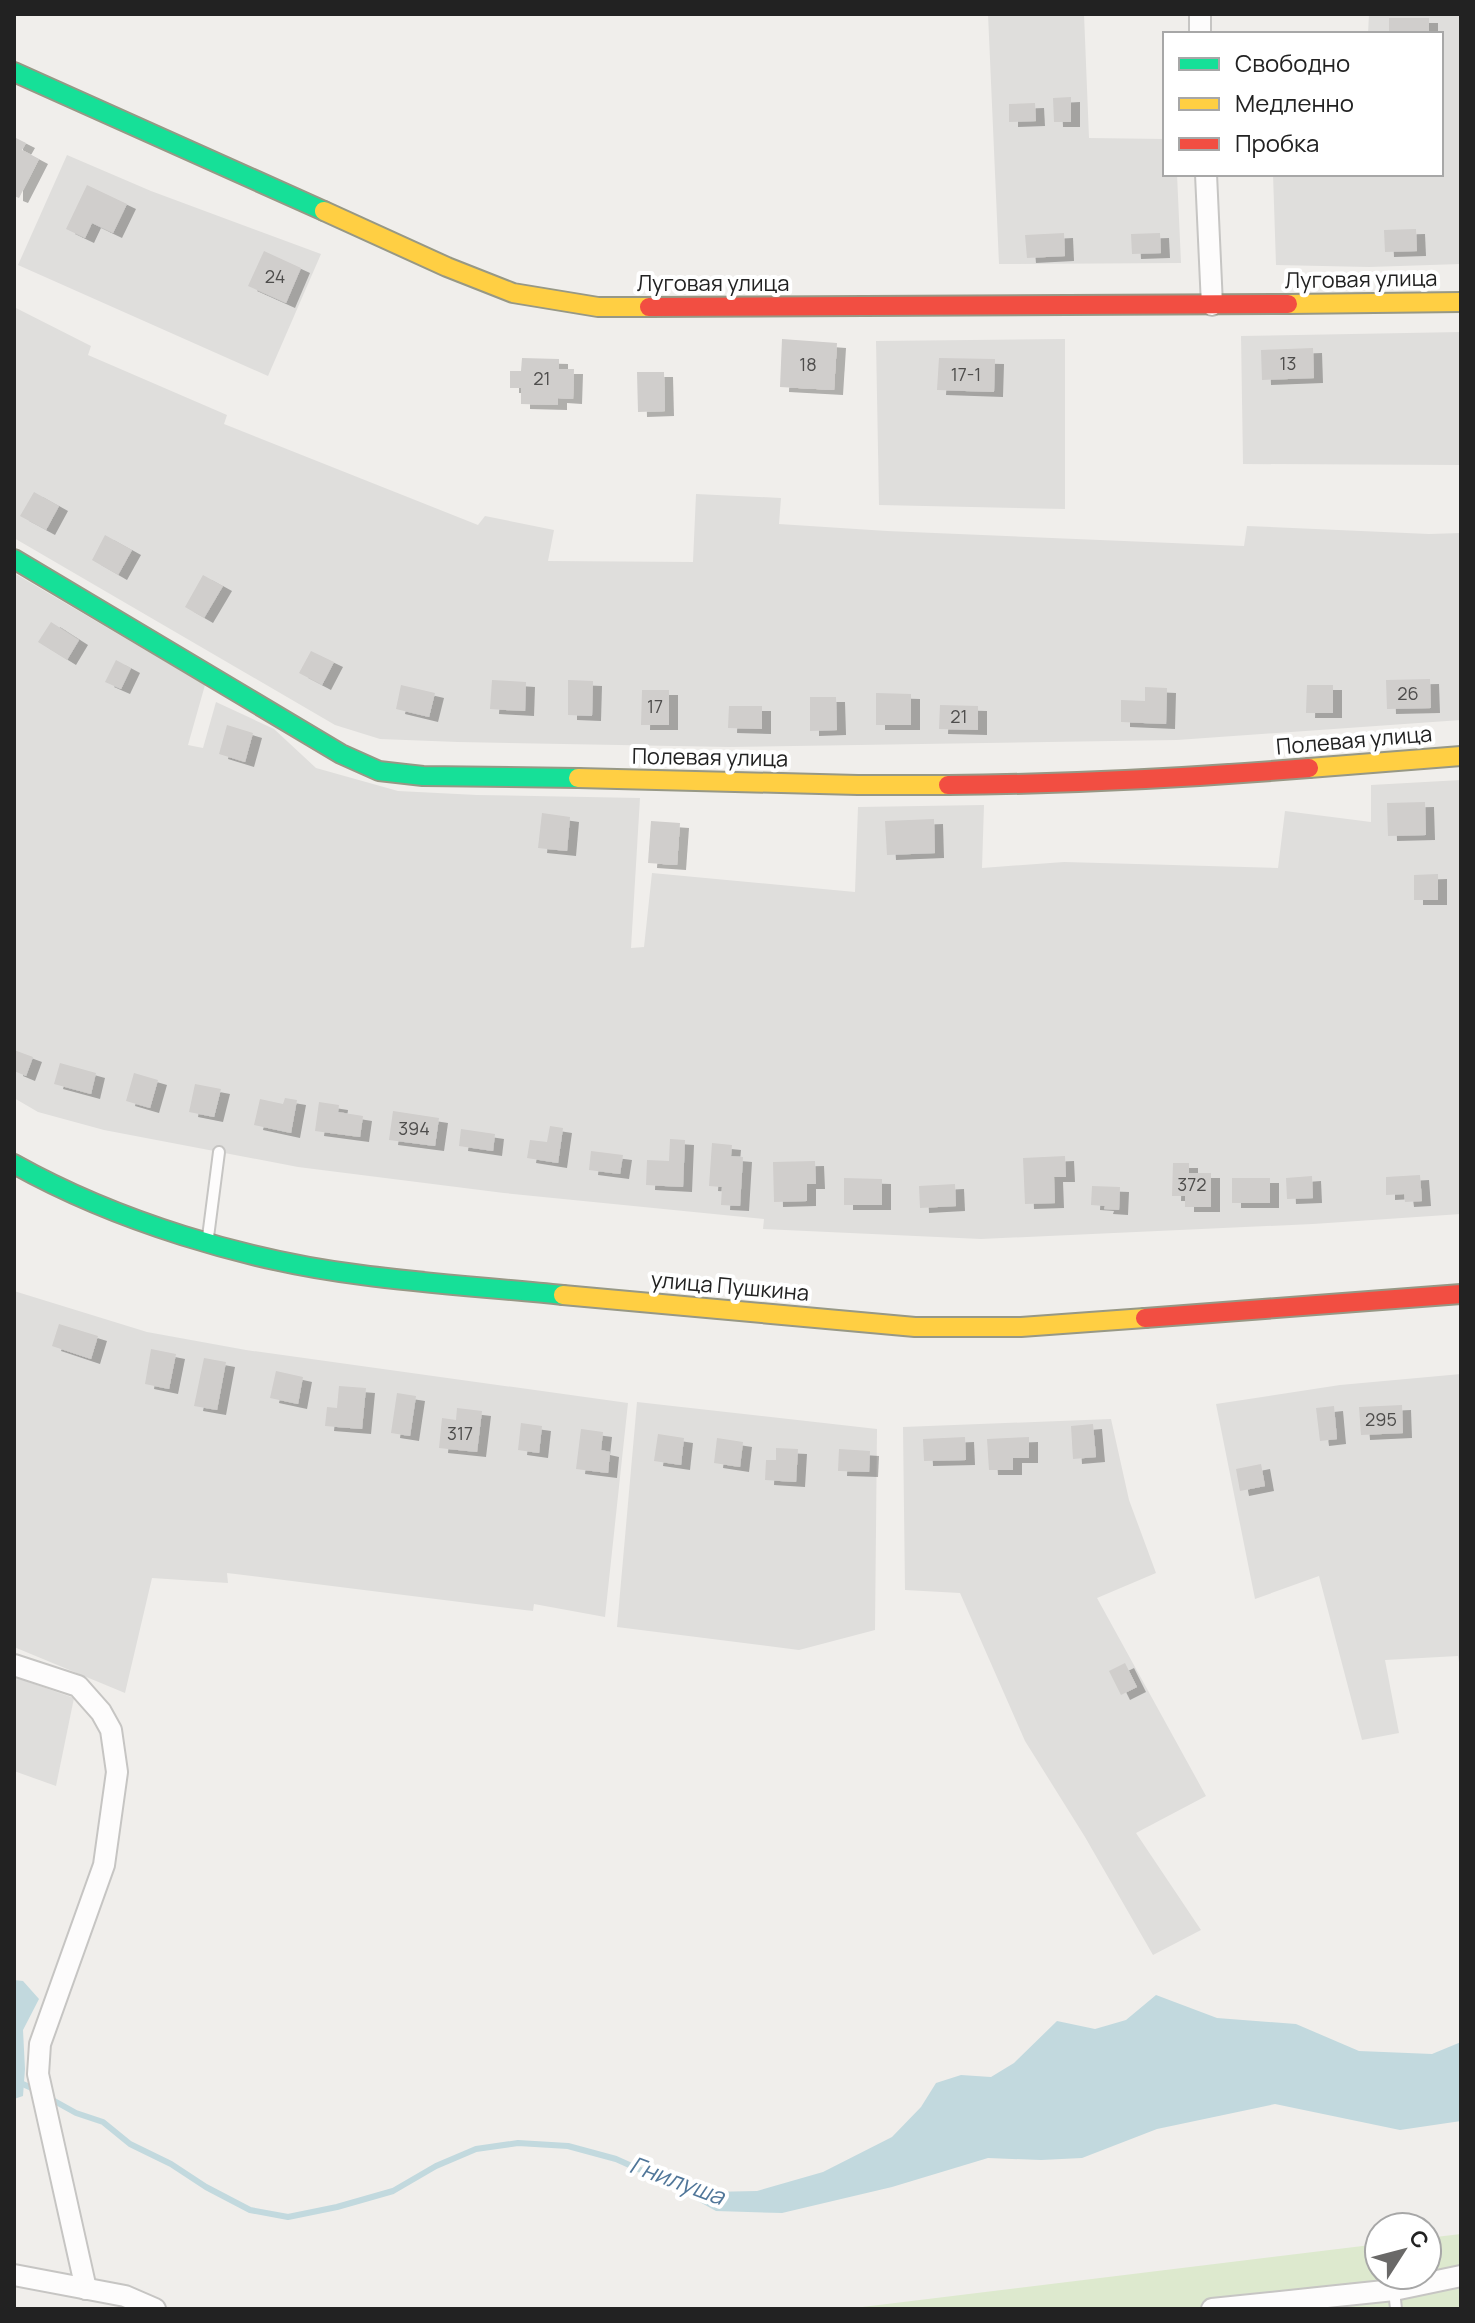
<svg xmlns="http://www.w3.org/2000/svg" width="1475" height="2323" font-family="Manrope,sans-serif">
	<style>
		.residential { fill: #dfdedc }
		.grass { fill: #dde9ce }
		.water { fill: #c2d9de }
		.lines { fill: none; stroke-linecap: round; stroke-linejoin: round }
		.stream { stroke: #c2d9de; stroke-width: 6 }
		.building { fill: #d0cecc; filter: url(#shadow) }
		.lane-casing { stroke: #c6c5c3; stroke-width: 14 }
		.street-casing { stroke: #c6c5c3; stroke-width: 24 }
		.fast-casing { stroke: #979885; stroke-width: 22 }
		.slow-casing { stroke: #979885; stroke-width: 22 }
		.jam-casing { stroke: #979885; stroke-width: 22 }
		.lane { stroke: #fdfcfc; stroke-width: 10 }
		.street { stroke: #fdfcfc; stroke-width: 20 }
		.fast { stroke: #16e098; stroke-width: 18 }
		.slow { stroke: #ffcf43; stroke-width: 18 }
		.jam { stroke: #f24e42; stroke-width: 18 }
		.labels { text-anchor: middle; stroke-width: 8; stroke-linejoin: round; paint-order: stroke }
		.number-label { font-size: 18px; fill: #4e4d4c }
		.street-label { font-size: 22px; fill: #222; stroke: #fff }
		.water-label { font-size: 24px; font-style: italic; fill: #507699; stroke: #fff }
	</style>
	<defs>
		<filter id="shadow"><feDropShadow dx="9" dy="5" stdDeviation="0" flood-color="#0004"/></filter>
	</defs>
	<rect width="100%" height="100%" fill="#f0eeeb"/>
	<g class="residential">
		<path d="M988,14H1084L1089,138L1165,139V174H1177L1181,263L999,264Z"/>
		<path d="M1369,14H1461V264L1369,267L1276,265L1273,174H1441V34H1368Z"/>
		<path d="M67,155L151,191L321,254L268,376L18,265Z"/>
		<path d="M14,307L91,346L88,355L227,415L224,424L478,525L485,516L554,530L548,561L693,562L696,494L781,498L779,524L887,531L1244,546L1247,526L1429,534L1461,533V720L1177,740L729,747L458,742L380,739L335,725L14,538Z"/>
		<path d="M1461,332V465L1243,464L1241,336Z"/>
		<path d="M1065,339V509L879,505L876,341Z"/>
		<path d="M14,573L205,685L188,745L203,748L216,702L274,729L316,768L398,791L477,795L640,798L631,948L644,947L652,873L855,892L858,807L984,805L982,868L1064,862L1278,868L1285,811L1371,822V785L1461,780V1214L1313,1224L981,1239L763,1229L764,1219L504,1193L298,1167L104,1130L38,1112L14,1098Z"/>
		<path d="M14,1291L147,1332L246,1350L628,1403L605,1617L534,1604L533,1611L227,1573L228,1583L152,1578L125,1693L14,1647Z"/>
		<path d="M1461,1374V1675L1458,1656L1385,1660L1399,1733L1362,1740L1319,1576L1255,1599L1216,1404L1340,1385Z"/>
		<path d="M637,1402L877,1429L875,1630L799,1650L617,1627Z"/>
		<path d="M1111,1419L1129,1500L1156,1573L1097,1598L1206,1796L1136,1833L1201,1930L1153,1955L1085,1837L1025,1741L960,1593L905,1590L903,1427Z"/>
		<path d="M14,1677L74,1698L56,1786L14,1771Z"/>
	</g>
	<path class="grass" d="M1461,2234V2309H846L1379,2244V2275H1427V2238Z"/>
	<g class="water">
		<path d="M14,1980L23,1981L39,1999L23,2030L25,2069L23,2096L14,2099Z"/>
		<path d="M1156,1995L1217,2018L1296,2024L1359,2051L1432,2054L1461,2042V2121L1400,2130L1275,2104L1157,2129L1082,2158L1041,2160L988,2158L892,2187L782,2213L716,2211L658,2179L709,2192L757,2191L823,2172L892,2137L921,2107L936,2083L961,2075L991,2077L1014,2063L1057,2021L1095,2029L1126,2020Z"/>
	</g>
	<g class="lines">
		<g class="stream">
			<path d="M14,2080L36,2090"/>
			<path d="M49,2098L76,2113L103,2122L130,2144L171,2164L206,2187L250,2210L288,2217L337,2207L393,2191L436,2166L476,2149L518,2143L568,2146L616,2159L663,2180"/>
		</g>
	</g>
	<g class="building">
		<rect x="1389" y="18" width="40" height="16"/>
		<path d="M1071,97V122H1054L1053,98Z"/>
		<path d="M1035,103L1036,121L1009,122V104Z"/>
		<path d="M14,137L26,143L22,150L39,159L19,198L14,196Z"/>
		<path d="M87,185L127,204L113,233L92,223L85,238L66,229Z"/>
		<path d="M1416,229L1417,251L1385,252L1384,230Z"/>
		<path d="M1064,233L1065,256L1027,258L1025,235Z"/>
		<path d="M1160,233L1161,253L1132,254L1131,234Z"/>
		<path d="M264,251L301,268L286,303L248,286Z"/>
		<path d="M782,339L837,343L834,390L780,387Z"/>
		<path d="M1313,348L1314,378L1262,380L1261,350Z"/>
		<path d="M522,358L559,359V369H574L573,399L558,398V405L521,404V388H510V371H521Z"/>
		<path d="M939,358L995,359L994,392L937,390Z"/>
		<path d="M637,372H664L665,411L638,412Z"/>
		<path d="M34,492L59,506L46,530L20,516Z"/>
		<path d="M105,535L132,550L118,575L92,560Z"/>
		<path d="M203,575L223,586L204,618L185,607Z"/>
		<path d="M51,622L79,640L67,660L38,642Z"/>
		<path d="M311,651L334,662L322,685L299,673Z"/>
		<path d="M116,660L131,668L121,689L105,682Z"/>
		<path d="M1430,679L1431,708L1387,709L1386,680Z"/>
		<path d="M492,680L526,682L525,711L490,709Z"/>
		<path d="M568,680L593,681L592,716L568,715Z"/>
		<path d="M401,685L435,693L429,717L396,709Z"/>
		<path d="M1307,685H1333V713H1306Z"/>
		<path d="M1145,687L1167,688L1166,724L1121,722V700L1145,701Z"/>
		<path d="M642,690H669V725H641Z"/>
		<path d="M876,693L911,694V725H876Z"/>
		<path d="M810,697H836L837,730L810,731Z"/>
		<path d="M940,705L978,706V730L939,729Z"/>
		<path d="M729,706H762V729L728,728Z"/>
		<path d="M227,725L253,733L245,762L219,754Z"/>
		<path d="M1425,802L1426,835L1388,836L1387,803Z"/>
		<path d="M542,813L570,817L567,851L538,848Z"/>
		<path d="M934,819L935,853L887,855L885,821Z"/>
		<path d="M651,821L680,823L677,865L648,863Z"/>
		<path d="M1438,874V900H1414V875Z"/>
		<path d="M14,1050L33,1057L26,1076L14,1071Z"/>
		<path d="M60,1063L96,1073L91,1094L54,1084Z"/>
		<path d="M134,1073L158,1080L150,1108L126,1101Z"/>
		<path d="M195,1084L221,1089L214,1117L189,1112Z"/>
		<path d="M285,1098L297,1100L291,1133L254,1125L260,1099L283,1104Z"/>
		<path d="M319,1102L339,1105L338,1112L363,1116L360,1137L315,1131Z"/>
		<path d="M393,1111L439,1118L435,1146L389,1140Z"/>
		<path d="M550,1126L563,1128L558,1163L527,1158L530,1140L547,1142Z"/>
		<path d="M461,1129L495,1134L493,1151L459,1146Z"/>
		<path d="M670,1139L685,1140L683,1187L646,1185L647,1160L669,1161Z"/>
		<path d="M712,1143L732,1145L731,1156L743,1157L740,1206L721,1205L722,1187L709,1186Z"/>
		<path d="M591,1151L623,1155L620,1174L589,1170Z"/>
		<path d="M1065,1156L1066,1177H1054L1055,1203L1025,1204L1023,1158Z"/>
		<path d="M815,1161L816,1184H807V1201L774,1202L773,1162Z"/>
		<path d="M1173,1163H1189V1173H1211V1207H1185V1196H1172Z"/>
		<path d="M1420,1175L1422,1201L1405,1202L1404,1194L1386,1195V1177Z"/>
		<path d="M1312,1176L1313,1198L1287,1199L1286,1178Z"/>
		<path d="M844,1178L882,1179V1205H844Z"/>
		<rect x="1232" y="1178" width="38" height="25"/>
		<path d="M955,1184L956,1206L920,1208L919,1186Z"/>
		<path d="M1092,1186L1120,1187L1119,1210L1104,1209L1105,1206L1091,1205Z"/>
		<path d="M59,1324L98,1336L91,1359L52,1346Z"/>
		<path d="M151,1349L176,1354L169,1389L145,1384Z"/>
		<path d="M204,1358L226,1362L217,1410L194,1406Z"/>
		<path d="M276,1371L303,1377L298,1404L270,1398Z"/>
		<path d="M339,1386L366,1388L362,1429L325,1426L327,1407L337,1408Z"/>
		<path d="M397,1393L416,1396L410,1436L391,1433Z"/>
		<path d="M1402,1405L1403,1433L1361,1435L1359,1407Z"/>
		<path d="M1334,1406L1337,1439L1320,1441L1316,1408Z"/>
		<path d="M457,1408L482,1411L477,1452L439,1448L442,1418L456,1420Z"/>
		<path d="M521,1423L542,1426L539,1453L518,1450Z"/>
		<path d="M1093,1424L1096,1457L1073,1459L1071,1426Z"/>
		<path d="M581,1429L603,1432L601,1450L610,1452L608,1473L576,1469Z"/>
		<path d="M658,1434L684,1438L681,1465L654,1461Z"/>
		<path d="M965,1437L966,1460L924,1461L923,1439Z"/>
		<path d="M1029,1437V1458H1013V1470H989L987,1439Z"/>
		<path d="M717,1438L743,1442L740,1467L714,1463Z"/>
		<path d="M776,1448L798,1449L796,1482L765,1480L766,1460H776Z"/>
		<path d="M839,1449L870,1451L869,1472L838,1471Z"/>
		<path d="M1261,1464L1265,1486L1240,1491L1236,1469Z"/>
		<path d="M1125,1663L1137,1687L1121,1695L1109,1671Z"/>
	</g>
	<g class="lines">
		<defs>
			<g id="lane">
				<path d="M208,1237L219,1152"/>
				<path d="M1394,2290L1396,2309"/>
			</g>
			<g id="street">
				<path d="M1200,14V34"/>
				<path d="M1206,174L1212,305"/>
				<path d="M14,1665L78,1686L101,1712L111,1730L117,1772L104,1865L40,2044L38,2074L86,2289"/>
				<path d="M14,2275L125,2296L155,2309"/>
				<path d="M1212,2309L1394,2290L1461,2276"/>
			</g>
			<g id="fast">
				<path d="M14,72L324,211"/>
				<path d="M14,559L341,754L379,771L423,776L578,778"/>
				<path d="M14,1164C116,1221 247,1261 362,1275C429,1284 496,1288 563,1295"/>
			</g>
			<g id="slow">
				<path d="M324,211L447,267L513,293L598,307H649"/>
				<path d="M1288,304L1461,302"/>
				<path d="M1309,768L1461,756"/>
				<path d="M578,778L858,785H948"/>
				<path d="M563,1295L915,1327H1021L1145,1318"/>
			</g>
			<g id="jam">
				<path d="M649,307L1288,304"/>
				<path d="M948,785C1068,784 1188,778 1309,768"/>
				<path d="M1145,1318L1461,1294"/>
			</g>
		</defs>
		<use href="#lane" class="lane-casing"/>
		<use href="#street" class="street-casing"/>
		<use href="#fast" class="fast-casing"/>
		<use href="#slow" class="slow-casing"/>
		<use href="#jam" class="jam-casing"/>
		<use href="#lane" class="lane"/>
		<use href="#street" class="street"/>
		<use href="#fast" class="fast"/>
		<use href="#slow" class="slow"/>
		<use href="#jam" class="jam"/>
	</g>
	<g class="labels">
		<g class="number-label">
			<text x="275" y="283">24</text>
			<text x="1288" y="370">13</text>
			<text x="808" y="371">18</text>
			<text x="966" y="381">17-1</text>
			<text x="542" y="385">21</text>
			<text x="1408" y="700">26</text>
			<text x="655" y="713">17</text>
			<text x="959" y="723">21</text>
			<text x="414" y="1135">394</text>
			<text x="1192" y="1191">372</text>
			<text x="1381" y="1426">295</text>
			<text x="460" y="1440">317</text>
		</g>
		<g class="street-label">
			<text transform="translate(1361 279) rotate(-1)" y="8">Луговая улица</text>
			<text x="713" y="291">Луговая улица</text>
			<text transform="translate(1354 740) rotate(-5)" y="8">Полевая улица</text>
			<text transform="translate(710 757) rotate(1)" y="8">Полевая улица</text>
			<text transform="translate(730 1286) rotate(5)" y="8">улица Пушкина</text>
		</g>
		<g class="water-label">
			<text transform="translate(677 2181) rotate(20)" y="8">Гнилуша</text>
		</g>
	</g>
	<rect width="1475" height="2323" fill="none" stroke="#222222" stroke-width="32"/>
	<rect x="1163" y="32" width="280" height="144" fill="#ffffff" stroke="#a7a7a7" stroke-width="2"/>
	<rect x="1179" y="58" width="40" height="12" fill="#16e098" stroke="#a7a7a7" stroke-width="2"/>
	<text x="1235" y="72" font-size="24" fill="#222222">Свободно</text>
	<rect x="1179" y="98" width="40" height="12" fill="#ffcf43" stroke="#a7a7a7" stroke-width="2"/>
	<text x="1235" y="112" font-size="24" fill="#222222">Медленно</text>
	<rect x="1179" y="138" width="40" height="12" fill="#f24e42" stroke="#a7a7a7" stroke-width="2"/>
	<text x="1235" y="152" font-size="24" fill="#222222">Пробка</text>
	<g transform="translate(1403 2251) rotate(54)"><circle r="38" fill="#ffffff" stroke="#a7a7a7" stroke-width="2"/>
	<path d="M0-6L14 30L0 20L-14 30Z" fill="#6a6968"/>
	<text y="-12" font-size="22" font-weight="bold" text-anchor="middle" fill="#222222">С</text>
	</g>
</svg>
